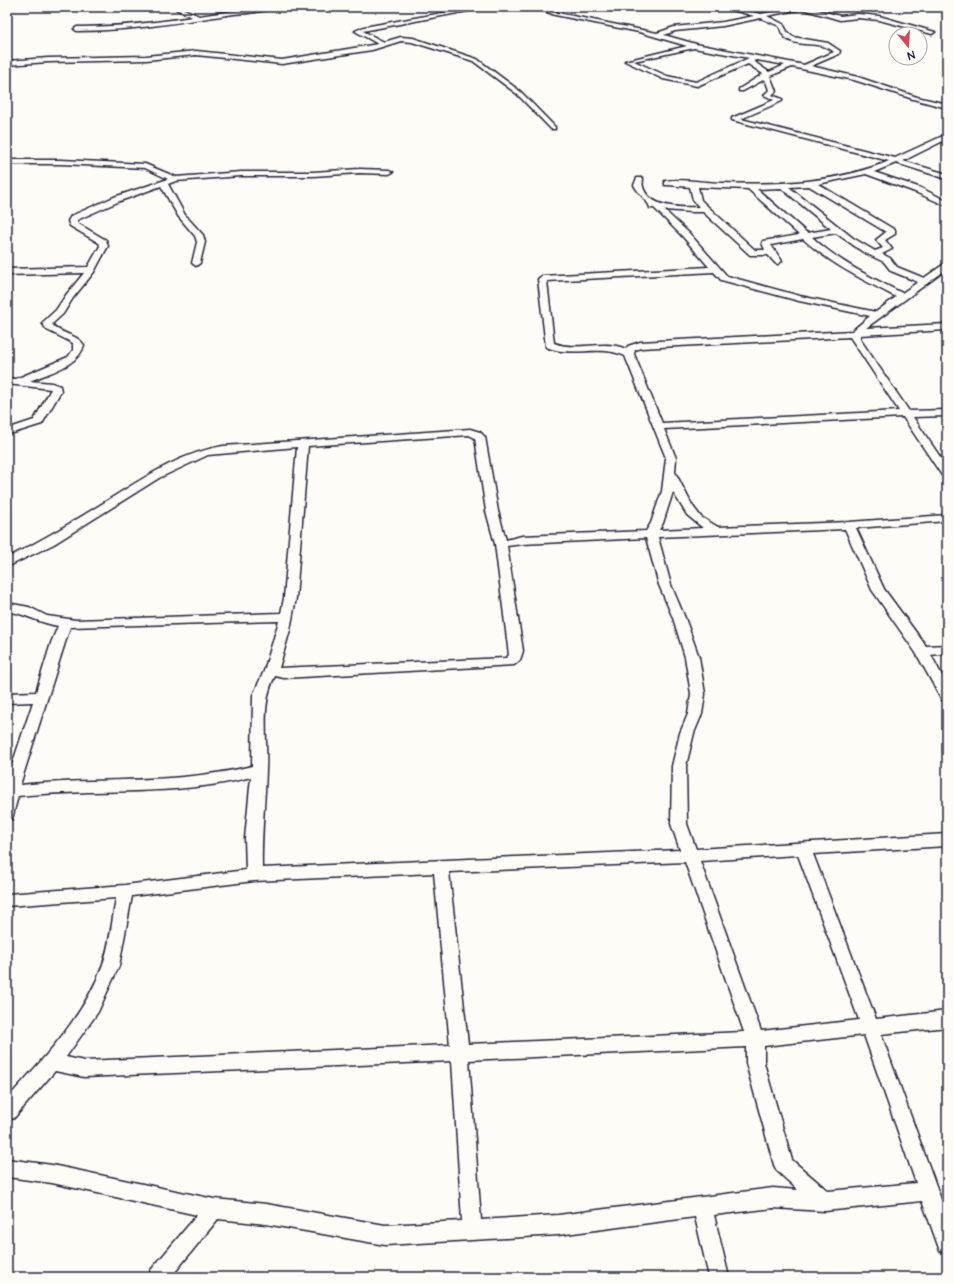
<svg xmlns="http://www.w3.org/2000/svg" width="954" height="1284" font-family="'Architects Daughter',sans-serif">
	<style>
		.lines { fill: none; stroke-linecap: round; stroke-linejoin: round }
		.minor-casing { stroke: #22223b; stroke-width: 3 }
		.minor { fill: #fdfcf7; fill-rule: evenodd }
	</style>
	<rect width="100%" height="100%" fill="#fdfcf7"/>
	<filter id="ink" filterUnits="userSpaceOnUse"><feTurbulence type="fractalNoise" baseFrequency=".025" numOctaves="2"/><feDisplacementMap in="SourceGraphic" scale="8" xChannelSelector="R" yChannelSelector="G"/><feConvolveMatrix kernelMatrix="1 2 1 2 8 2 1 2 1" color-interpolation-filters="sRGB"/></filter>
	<g filter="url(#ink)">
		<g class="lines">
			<defs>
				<g id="minor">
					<path d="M172,7H180L199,16L259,7H273C264,13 245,13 234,14C182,22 131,31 77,31L74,29L77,27C116,27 153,23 192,17Z"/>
					<path d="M476,7H489L363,31L384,42L401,37L413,38L477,59L521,92L555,127V129H551L517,94L473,61L412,42L401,41L372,50L282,64L196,55L146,60L48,62L7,65V61L48,58L146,56L196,51L282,60L378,44L355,31L364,27Z"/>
					<path d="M534,7H542L558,13L657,33L674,27L723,22L754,16L722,7H732L761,14L794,7H808L840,16L858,14L879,16L935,32L932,34L879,20L858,18L840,20L802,9L767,16L783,24L788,33L793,37L828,43L840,51L839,54L811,66L858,77L917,97L947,104V108L913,99L854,80L792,67L770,76L776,91L772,95L782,99V101L741,119L895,158L947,134V139L903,161L947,174V179L896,163L874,172L921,188L947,201V206L915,192L866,174L818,184L895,230V234L885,240L892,249L882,254L890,258L897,267L924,278L947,262V269L866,328L947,324V330L860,335V339L909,411L947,410V416L913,417L947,467V478L943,477L903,417L664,429L676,458L675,472L692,505L701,517L718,527L849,522L947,515V521L856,528L884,589L926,646L947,645V653L931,655L947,685V702L942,700L916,653L872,590L845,529L658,537L671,585L685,618L699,657L705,694L702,714L694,733L686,766L687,824L696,849L947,834V846L813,854L876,1019L947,1011V1027L881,1034L947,1216V1254L940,1251L922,1201L825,1211L773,1208L714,1215L729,1277H709L695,1217L558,1235L385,1245L266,1224L218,1219L171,1277H148L151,1270L197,1215L52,1183L7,1177V1159L52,1165L214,1199L266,1204L385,1225L462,1221L452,1061L84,1077L55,1071L14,1118L7,1121V1099C43,1059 83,1018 102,967C110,945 112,921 116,898L7,906V894L125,885L246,870L245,838L251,777C175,797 95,788 18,796L12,819L7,821V780L33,702L7,703V693L36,692L51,643L58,626C39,623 26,614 7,611V603L29,607L47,616L76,620L281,613L284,598L297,447L208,455L159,478L54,544L7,567V558C41,541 73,522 105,502C142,479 180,453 223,446L470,429L480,432L485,437L498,511L506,540L522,536L646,531L651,523L662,491L666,458L625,356C599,344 573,358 546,347L538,279L542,276L709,267L683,237L654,208H650C649,202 638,193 634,185L637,178H643C643,181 642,184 643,187C649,208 681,208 699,207L693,200L690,187L668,185H665V181C680,178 707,183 723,183C779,185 837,183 889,161L732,120V118L774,100L764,95L769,90L765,79L743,91H739V89L763,74L748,64L697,86L663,79L625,61L687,46L639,32L555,15ZM761,18L779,26C781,29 781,33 783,35C794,50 821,39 834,52L804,65L696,44L664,35L675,31L723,26ZM694,48L749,58L696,82L667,76L634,61ZM757,60L785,65L769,72L753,61ZM809,186L886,232L876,240L883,248L875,251L853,238L789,187ZM698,187L748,189L799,235L763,241L762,243L765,250H755L704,203L701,200ZM781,188L831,229L807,233L757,189ZM664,210L692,212H703L750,255H768L775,263L778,264L782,261L771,245L803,239C831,264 863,280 896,297L876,312L800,296L727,276L689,233ZM836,233L863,252L884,262L891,271L918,282L902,293C870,277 839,262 812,237ZM714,272L721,280L799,301L870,316L852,331L640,342L628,346L626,349C603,339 577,352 554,343L547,281ZM850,337L899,411L662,423L634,354L635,350L641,348ZM469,435L475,438L486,511L495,544L509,655L506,658L279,668L290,630L296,598L308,446ZM673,492L687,515L703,528L659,530L663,523ZM646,538L659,585L673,618L685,657L691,694L688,714L680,733L672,766L671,824L680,850L262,868C261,835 265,803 266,770C268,739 260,704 275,676L284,678L514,665L520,660L523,651L507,546L522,544ZM279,621L264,671L253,695L252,766C176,785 97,777 20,785L70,627ZM798,855L859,1020L761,1031L700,861ZM685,862L744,1032L468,1044L449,872ZM434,873L450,1045L84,1061L66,1057L98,1012L119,966L132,896L254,881ZM864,1035L916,1183L828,1191L792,1160L764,1063V1046ZM746,1047V1063L774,1165L777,1171L798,1190L773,1188L558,1215L481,1220L469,1060Z"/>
					<path d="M7,160H61L145,164L176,177L241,172H313L359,169L389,170L393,172L389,174L359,173L313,176H241L176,181L168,184L185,215L203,235L205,242L200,263L196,266L192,263L197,242L195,236L178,216L161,186L120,201L77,220V223L106,240L108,246L94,272L73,298L63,314L52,324C60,335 76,333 84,345C79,366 48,373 30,381L52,383L60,386L61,391L42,424L7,435V429L34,420L51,389L7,384V378L16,379L68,357L73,350V343L47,330L42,323L56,310L66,295L84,273L7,275V269L88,267L100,246L99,243L70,226L68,221L71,216L114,197L168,179L145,168L61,164H7Z"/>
				</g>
			</defs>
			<use href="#minor" class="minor-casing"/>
			<use href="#minor" class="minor"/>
		</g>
	</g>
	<rect width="954" height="1284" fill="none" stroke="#fdfcf7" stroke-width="24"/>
	<rect x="12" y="12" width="930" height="1260" fill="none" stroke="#22223b" stroke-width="1.5" filter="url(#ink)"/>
	<g transform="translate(908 46) rotate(162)"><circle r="19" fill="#fdfcf7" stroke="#a5a5ac"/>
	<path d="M0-3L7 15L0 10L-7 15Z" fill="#d1495b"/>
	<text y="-6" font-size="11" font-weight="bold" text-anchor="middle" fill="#22223b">N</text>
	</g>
</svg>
